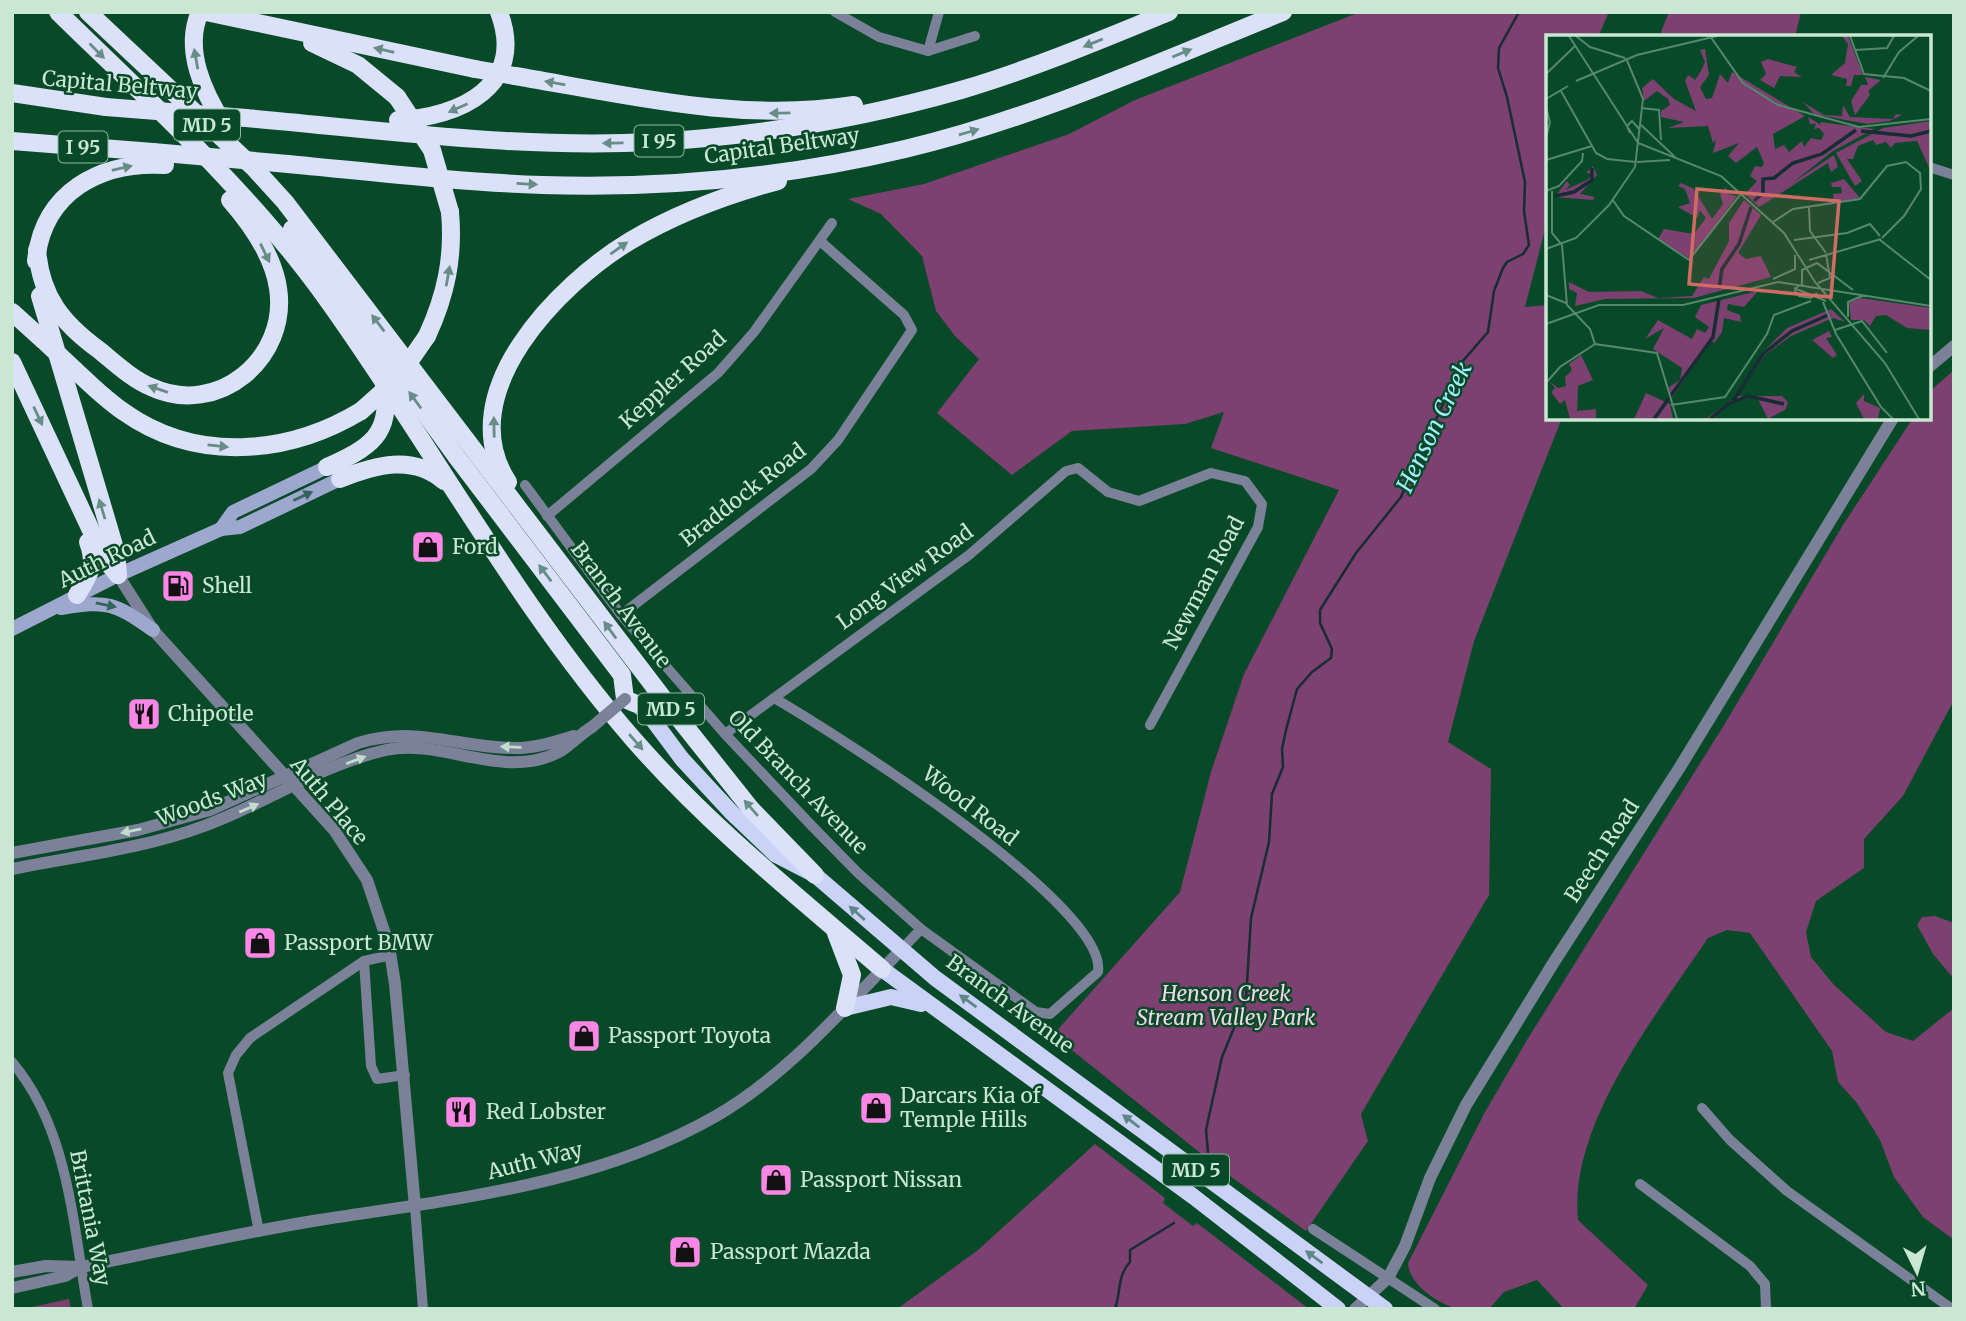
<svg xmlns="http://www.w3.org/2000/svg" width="1966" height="1321" font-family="Merriweather,serif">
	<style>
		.green { fill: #7c4071 }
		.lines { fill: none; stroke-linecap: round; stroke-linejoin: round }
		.stream { stroke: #152d33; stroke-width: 2.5 }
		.minor { stroke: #7c819a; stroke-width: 10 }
		.tertiary { stroke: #7c819a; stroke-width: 12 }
		.secondary { stroke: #9ea7ce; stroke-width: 14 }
		.trunk { stroke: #cad2f8; stroke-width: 16 }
		.motorway { stroke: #dbe1f9; stroke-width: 18 }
		.tertiary-bridge { stroke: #7c819a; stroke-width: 12 }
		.motorway-bridge { stroke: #dbe1f9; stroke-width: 18 }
		.oneway { fill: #678d86 }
		.oneway2 { fill: #35655a }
		.oneway3 { fill: #c1ddcc }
		.oneway4 { fill: #5f8786 }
		.labels { text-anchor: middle; stroke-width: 5; stroke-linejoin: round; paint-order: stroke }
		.shield { fill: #084928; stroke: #8fb89f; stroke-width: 2 }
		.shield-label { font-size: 19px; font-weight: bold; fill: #c9e7d2 }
		.street-label { font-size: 21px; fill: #c9e7d2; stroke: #084928 }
		.poi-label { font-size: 21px; fill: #c9e7d2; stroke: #084928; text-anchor: start }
		.park-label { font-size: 21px; font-style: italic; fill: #f0d6e9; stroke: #084928 }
		.water-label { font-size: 23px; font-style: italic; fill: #a4edff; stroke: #084928 }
		.inset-river { fill: none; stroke: #152d33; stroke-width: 3.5 }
		.inset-road { fill: none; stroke: #55886c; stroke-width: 2 }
		.view { fill: #d16b64; fill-opacity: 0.15; stroke: #d16b64; stroke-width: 3.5 }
		.inset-edge { fill: none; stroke: #c9e7d2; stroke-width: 3.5 }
	</style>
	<rect width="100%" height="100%" fill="#084928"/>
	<g class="green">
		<path d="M1360,12H1609L1598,37H1548V218L1525,307L1548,305V418H1562L1474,641L1448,742L1491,769L1489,895L1361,1114L1368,1141L1306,1231L1219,1168L1053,1035L1180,892L1211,772L1244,674L1339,490L1211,448L1224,412L1185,424L1072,431L1012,475L937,413L979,359L955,336L936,311L922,256L881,214L848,199L924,184L1069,134L1135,100Z"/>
		<path d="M1669,12H1801L1795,37H1659Z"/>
		<path d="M1954,370V700L1903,796L1864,839V868L1816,901L1806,932L1811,957L1834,985L1886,1032L1913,1041L1954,1008V1240L1923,1217L1894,1177L1880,1140L1857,1103L1838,1082L1832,1051L1750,933L1727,930L1708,938C1657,1014 1568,1125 1578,1220L1648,1285L1634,1309H1564L1537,1280L1504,1292L1489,1309C1479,1309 1464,1311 1454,1308C1435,1301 1409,1284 1408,1263L1485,1112L1527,1040L1724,725L1843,525L1913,418H1929V392Z"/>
		<path d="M1935,916L1954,923V979L1933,954L1917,925L1922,917Z"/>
		<path d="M1095,1144L1165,1198L1163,1203L1193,1226L1197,1223L1309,1309H897L978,1250Z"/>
		<path d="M69,1299L71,1309H23Z"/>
	</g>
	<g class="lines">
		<g class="stream">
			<path d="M1208,1152L1206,1130L1222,1057L1246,999L1251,918L1269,842L1272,794L1283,767L1282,749L1286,730L1297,689L1312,672L1331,658L1332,649L1320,623V610L1356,553L1401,497L1462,362L1488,332L1494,291L1503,268L1507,262L1523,254L1529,245L1524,211L1525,182L1507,97L1498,68L1499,48L1519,12"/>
			<path d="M1115,1309C1121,1292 1117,1276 1130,1262V1250L1174,1223"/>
		</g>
		<g class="minor">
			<path d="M835,12L879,37L928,51L975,36"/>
			<path d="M928,51L939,12"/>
			<path d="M1929,167L1954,175"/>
			<path d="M525,485L621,615L725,734L811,825L858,873L921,929L1036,1012L1050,1014L1098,972C1109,906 831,731 774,698"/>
			<path d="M547,516L718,373L754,332L832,223"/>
			<path d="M621,615L811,469L838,440L912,330L904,315L820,241"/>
			<path d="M725,734L969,555L1066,471L1078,468L1108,492L1139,501L1211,473L1245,481L1262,504L1258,527L1150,725"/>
			<path d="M900,951L921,929"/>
			<path d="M364,961L371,1066L377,1079L405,1075"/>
			<path d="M12,1062C69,1129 73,1226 88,1309"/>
			<path d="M1702,1108L1730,1140L1787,1191L1952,1309"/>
			<path d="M1640,1184L1750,1266L1765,1284L1766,1309"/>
			<path d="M415,1207L423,1309"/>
			<path d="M1313,1229L1435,1309"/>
			<path d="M259,1232L228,1073L236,1055L250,1038L364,961L391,955"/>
		</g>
		<g class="tertiary">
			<path d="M1929,367L1954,346"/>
			<path d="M118,575L153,630L334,830L367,880L389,946L395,984L415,1207"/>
			<path d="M12,853L138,830L210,810L358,743C420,725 456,748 515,748C536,748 554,742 574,736"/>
			<path d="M12,869C76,856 143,849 204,826C265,804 322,764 386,750C443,738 503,781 559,752C570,746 580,734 592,727"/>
			<path d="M12,1272L46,1266L81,1267C160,1251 239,1233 319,1220C453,1199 596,1185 716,1116C787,1075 843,1009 900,951"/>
			<path d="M12,1288L65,1276L81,1267"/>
			<path d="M1355,1309L1388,1278L1405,1246L1430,1178L1466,1105L1554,962L1680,767L1893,418"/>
		</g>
		<g class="secondary">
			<path d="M221,529L233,512L327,467"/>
			<path d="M61,608C108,600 114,603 153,630"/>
			<path d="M12,629L118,575L221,529L240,527L340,479"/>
		</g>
		<g class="trunk">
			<path d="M634,703L647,712L682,759L732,813L776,855L815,875L935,978L1385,1309"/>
			<path d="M882,969L1194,1197L1338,1309"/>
			<path d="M845,1008L891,997L921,1004"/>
		</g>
		<g class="motorway">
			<path d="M58,12C150,102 249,191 324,295C430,442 515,603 634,740C708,825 797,896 882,969"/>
			<path d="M88,12L254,168L285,202L669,706L751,809L815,875"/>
			<path d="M200,12C183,50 204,93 224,125"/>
			<path d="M206,12L475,69"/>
			<path d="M312,43L358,65L397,97"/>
			<path d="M515,76C628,95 739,123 854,105"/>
			<path d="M12,93L106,107"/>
			<path d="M246,118C381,130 518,149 653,142C757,136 860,119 961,90C1032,69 1101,40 1169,12"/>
			<path d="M398,120C460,117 527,86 499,12"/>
			<path d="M12,141L153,152"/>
			<path d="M288,164C372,172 457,182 542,185C663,189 787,177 905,149C1035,118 1159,62 1283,12"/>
			<path d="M292,229L456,456L622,675L625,699L634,703"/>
			<path d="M37,250C41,297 62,323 99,350C115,363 132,379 151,387C218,418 289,358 278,288C273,255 251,224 230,200"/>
			<path d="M36,261C43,192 100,161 165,165"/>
			<path d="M40,296L116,552L118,575"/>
			<path d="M12,312L43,340"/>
			<path d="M427,336C446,295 454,257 450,212"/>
			<path d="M12,362L104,558L118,575"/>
			<path d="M75,370C90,384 106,400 124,412C196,463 288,455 361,411"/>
			<path d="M327,467C369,448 393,435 384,384"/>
			<path d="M340,479C375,465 413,454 444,481"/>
			<path d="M508,482C450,393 560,283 630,241C677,213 726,195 778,181"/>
			<path d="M77,595C89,576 97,564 88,542"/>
			<path d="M836,933L852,975L845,1008"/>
		</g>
		<path class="tertiary-bridge" d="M592,727L625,699"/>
		<g class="motorway-bridge">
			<path d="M475,69L515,76"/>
			<path d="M397,97L432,150L450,212"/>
			<path d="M106,107L246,118"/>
			<path d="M153,152L288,164"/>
			<path d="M43,340L75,370"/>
			<path d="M361,411L398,378L427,336"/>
		</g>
	</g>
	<defs><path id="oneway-solid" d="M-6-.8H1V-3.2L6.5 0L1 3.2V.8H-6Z" transform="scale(1.75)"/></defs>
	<g class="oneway">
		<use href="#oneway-solid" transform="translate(1093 43) rotate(158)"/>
		<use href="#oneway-solid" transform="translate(384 50) rotate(-167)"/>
		<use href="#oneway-solid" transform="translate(97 51) rotate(45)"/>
		<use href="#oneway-solid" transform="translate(1182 53) rotate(-22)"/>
		<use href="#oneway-solid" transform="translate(196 59) rotate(-100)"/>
		<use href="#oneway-solid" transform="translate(555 83) rotate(-170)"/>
		<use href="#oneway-solid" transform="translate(458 108) rotate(156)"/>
		<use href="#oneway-solid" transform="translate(780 113) rotate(179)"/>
		<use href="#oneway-solid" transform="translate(969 132) rotate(-16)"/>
		<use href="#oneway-solid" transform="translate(613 143) rotate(179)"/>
		<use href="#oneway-solid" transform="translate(122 168) rotate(-13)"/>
		<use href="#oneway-solid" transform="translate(527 184) rotate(3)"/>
		<use href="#oneway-solid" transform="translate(619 248) rotate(-35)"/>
		<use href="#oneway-solid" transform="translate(265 253) rotate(64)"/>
		<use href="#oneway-solid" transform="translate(448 276) rotate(-80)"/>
		<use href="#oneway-solid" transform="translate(378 323) rotate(-127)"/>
		<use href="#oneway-solid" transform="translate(158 389) rotate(-161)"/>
		<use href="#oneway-solid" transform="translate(415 400) rotate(-126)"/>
		<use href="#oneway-solid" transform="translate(38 416) rotate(65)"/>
		<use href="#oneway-solid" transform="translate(494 427) rotate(-91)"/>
		<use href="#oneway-solid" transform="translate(218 446) rotate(6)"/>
		<use href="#oneway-solid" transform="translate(102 509) rotate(-107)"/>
		<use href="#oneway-solid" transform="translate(545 573) rotate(-127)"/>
		<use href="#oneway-solid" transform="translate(610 630) rotate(-126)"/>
		<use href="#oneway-solid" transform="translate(636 742) rotate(49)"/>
		<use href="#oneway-solid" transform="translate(751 808) rotate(-131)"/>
	</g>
	<g class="oneway2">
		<use href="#oneway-solid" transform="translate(303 496) rotate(-25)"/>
		<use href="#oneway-solid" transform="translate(106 605) rotate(12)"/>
	</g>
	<g class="oneway3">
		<use href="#oneway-solid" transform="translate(511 747) rotate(-178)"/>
		<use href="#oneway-solid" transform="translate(356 760) rotate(-21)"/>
		<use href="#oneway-solid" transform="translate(249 808) rotate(-23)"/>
		<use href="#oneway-solid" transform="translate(131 831) rotate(169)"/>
	</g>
	<g class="oneway4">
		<use href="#oneway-solid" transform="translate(857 913) rotate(-138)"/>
		<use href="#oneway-solid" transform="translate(968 1001) rotate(-144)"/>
		<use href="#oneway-solid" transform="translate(1131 1121) rotate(-143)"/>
		<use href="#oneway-solid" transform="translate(1314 1257) rotate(-144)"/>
	</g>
	<defs>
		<symbol id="shop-square" viewBox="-11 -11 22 22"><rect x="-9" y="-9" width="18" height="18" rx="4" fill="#fb86e5" stroke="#084928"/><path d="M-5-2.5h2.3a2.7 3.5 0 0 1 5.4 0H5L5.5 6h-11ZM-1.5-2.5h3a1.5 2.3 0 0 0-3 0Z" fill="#111"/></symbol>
		<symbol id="fuel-square" viewBox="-11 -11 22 22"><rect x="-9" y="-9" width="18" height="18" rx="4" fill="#fb86e5" stroke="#084928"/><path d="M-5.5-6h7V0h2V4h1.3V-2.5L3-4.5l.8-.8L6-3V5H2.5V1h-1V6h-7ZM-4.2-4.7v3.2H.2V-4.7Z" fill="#111"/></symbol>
		<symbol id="restaurant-square" viewBox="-11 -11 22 22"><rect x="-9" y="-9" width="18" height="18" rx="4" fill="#fb86e5" stroke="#084928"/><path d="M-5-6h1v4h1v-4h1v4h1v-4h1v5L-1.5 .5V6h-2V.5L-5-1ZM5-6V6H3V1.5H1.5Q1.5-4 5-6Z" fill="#111"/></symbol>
	</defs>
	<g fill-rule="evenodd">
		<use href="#shop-square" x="409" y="528" width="38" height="38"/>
		<use href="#fuel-square" x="159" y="567" width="38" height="38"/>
		<use href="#restaurant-square" x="125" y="695" width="38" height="38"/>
		<use href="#shop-square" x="241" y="924" width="38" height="38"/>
		<use href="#shop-square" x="565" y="1017" width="38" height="38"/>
		<use href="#shop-square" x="857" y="1089" width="38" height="38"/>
		<use href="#restaurant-square" x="442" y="1093" width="38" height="38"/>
		<use href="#shop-square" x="757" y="1161" width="38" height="38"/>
		<use href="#shop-square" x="666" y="1233" width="38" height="38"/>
	</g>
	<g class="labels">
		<g class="shield">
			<rect x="174" y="109.5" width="66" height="31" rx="5"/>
			<rect x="634.5" y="125.5" width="49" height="31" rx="5"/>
			<rect x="58.5" y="131.5" width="49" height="31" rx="5"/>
			<rect x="638" y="693.5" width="66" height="31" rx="5"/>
			<rect x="1163" y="1154.5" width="66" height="31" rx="5"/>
		</g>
		<g class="shield-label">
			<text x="207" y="132">MD 5</text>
			<text x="659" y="148">I 95</text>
			<text x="83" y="154">I 95</text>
			<text x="671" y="716">MD 5</text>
			<text x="1196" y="1177">MD 5</text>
		</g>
		<g class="street-label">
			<text transform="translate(120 85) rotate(5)" y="7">Capital Beltway</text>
			<text transform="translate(782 146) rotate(-8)" y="7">Capital Beltway</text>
			<text transform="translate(673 380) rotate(-42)" y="7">Keppler Road</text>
			<text transform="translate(743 495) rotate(-38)" y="7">Braddock Road</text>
			<text transform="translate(107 559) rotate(-26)" y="7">Auth Road</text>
			<text transform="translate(905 577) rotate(-36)" y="7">Long View Road</text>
			<text transform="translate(1204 583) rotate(-62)" y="7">Newman Road</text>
			<text transform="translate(621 605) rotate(53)" y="7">Branch Avenue</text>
			<text transform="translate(798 782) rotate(46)" y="7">Old Branch Avenue</text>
			<text transform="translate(212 799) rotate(-21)" y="7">Woods Way</text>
			<text transform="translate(329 801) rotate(50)" y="7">Auth Place</text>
			<text transform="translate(970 806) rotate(38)" y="7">Wood Road</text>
			<text transform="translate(1602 851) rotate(-57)" y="7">Beech Road</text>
			<text transform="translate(1010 1004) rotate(36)" y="7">Branch Avenue</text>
			<text transform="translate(535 1161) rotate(-14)" y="7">Auth Way</text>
			<text transform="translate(90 1218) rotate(79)" y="7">Brittania Way</text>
		</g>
		<g class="poi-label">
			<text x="452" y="554">Ford</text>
			<text x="202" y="593">Shell</text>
			<text x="168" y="721">Chipotle</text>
			<text x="284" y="950">Passport BMW</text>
			<text x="608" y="1043">Passport Toyota</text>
			<text x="900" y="1103">Darcars Kia of<tspan x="900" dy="24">Temple Hills</tspan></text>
			<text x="486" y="1119">Red Lobster</text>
			<text x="800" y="1187">Passport Nissan</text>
			<text x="710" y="1259">Passport Mazda</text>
		</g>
		<g class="park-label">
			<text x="1226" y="1001">Henson Creek<tspan x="1226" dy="24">Stream Valley Park</tspan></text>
		</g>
		<g class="water-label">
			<text transform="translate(1434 427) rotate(-64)" y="8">Henson Creek</text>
		</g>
	</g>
	<g transform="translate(1546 35)">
		<rect width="385" height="385" fill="#084928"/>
		<path d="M296,1H302L317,40H308L305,51H300L301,44L285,40L299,28L302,9ZM159,14L163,40L154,52L160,64L166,63L174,39L182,48L186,37L259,81L227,99L229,114L238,110L243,117L256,106L258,112L265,103L275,105L278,99L273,93L268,94L270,89H264L262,82L275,90L274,87L328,94L287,116L246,148L288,120L292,132L285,137L282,128L213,172L199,159L211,146L204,141L209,131L216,132L218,128L211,112L190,128L182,121L193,108L167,118L170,105L167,108L162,91L122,93L138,87L115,82V76L124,70L122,64L111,56L98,66L96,53L107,44L128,64L150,76L139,46L142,40L149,45L155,36L159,27L154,15ZM222,24L251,32L248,37L256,42L234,41L228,53L214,45L220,39L215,27ZM319,42L335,45L322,56L324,60L309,80L305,66L315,50H322ZM257,67L278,80L296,81L297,70L304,82L347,84L350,79L356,80L344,86L321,89L268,79ZM385,86V137L371,106L349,108L345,113L340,107L330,110L327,105L312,111L307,124H301L316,146L309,151L290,118L337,93ZM47,131L51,140L34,159L49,162L47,165L9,162L21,146L24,150L19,155L41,145L47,139L40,138ZM298,144L314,163L288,168L287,159L296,158L295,152H286L285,148ZM135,148L148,154L166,184L177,169L174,159L180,152L182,159L191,161L144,224L112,204L118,194L148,199L160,183L154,175L151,183L132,172L144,168L139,154L132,151ZM198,165L215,180L192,218L200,224L215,221L225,242L148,263L59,264L29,271L31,258L23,254V247L43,257L95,256L112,263L146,261L158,242L163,244L183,206V188ZM212,256L198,272L182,269L181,275L194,280L195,287L178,283L176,297L169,307H164L124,366L123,352L134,345L136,333L107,314L118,293L99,304L112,285L146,304L151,294L159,298L163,292L149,282L155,270ZM314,263L385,273V295L361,293L340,280L330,281L324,291L318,285H305L303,268ZM285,274L299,287L287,283L245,301L219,320L191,361H236L242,367L240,374L222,384L211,362H205L182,369L167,384H150L161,383L187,364L216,318L241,293ZM283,296L286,302L280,303L291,320L287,323L266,305ZM35,320L47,345L32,351L31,376L50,374V384H24L19,365L14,369L5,357L9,353L3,346L12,353L20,351L19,342L26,335L23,329ZM100,358L124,369L127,384H88ZM318,359V366L334,373L332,384H318L310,368Z" fill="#7c4071"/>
		<path class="inset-river" d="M315,96L365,101L385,96M9,161L28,157L46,145V133M208,166L217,158V144L228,143L247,128L276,119L310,95M173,254L176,234L193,209L205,172M187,366L217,319L246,296L282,280M108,384L167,302L173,264M164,384L182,369L202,361L238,369"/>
		<path class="inset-road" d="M23,1L92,108L175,141L238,198L269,247L339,328L373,384M30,1L44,12L79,23M164,1L197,48L232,70L313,92L385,84M304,1L318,39L358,43L385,56M309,15L341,13L348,1M0,39L29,11M337,43L353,17L372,1M30,46L91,20L171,1M15,56L50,118L61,124L90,127M0,64L22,51M0,73L4,87L0,103M95,73L113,75L115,105M95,90L129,122M84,98L81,91L86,86L94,95M0,125L46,111M91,127L124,125M0,156L13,151L36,126L37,118M6,156V198L16,210M66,164L78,181L143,225L194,160M263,172L264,196L280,218M227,187L247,174L314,164L341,131L360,127L374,138L375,154L358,181L336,203M248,205L301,198L324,189L334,201M334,205L385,245M16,210L21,270L44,294L49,309L111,318L131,384M0,214L30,203L63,170L89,132L97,64L80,23M263,225L335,204M227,244L249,234V220M272,248L284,243L280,219M252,251L249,256L253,261L265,263L271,258M256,251V235L271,228L307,255M248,253L280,266M0,260L20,268M277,267L290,299L335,372L347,384M302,282V267L316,261M0,289L53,270H137L232,247L385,271M289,295L316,286L341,318M0,348L14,332L49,309M125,370L179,362L221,299L228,280L265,266"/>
		<path class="view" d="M151,154L293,166L285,262L143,249Z"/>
		<rect width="385" height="385" class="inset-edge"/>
	</g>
	<rect width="1966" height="1321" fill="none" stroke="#c9e7d2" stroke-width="28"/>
	<g transform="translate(1917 1272) rotate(175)" stroke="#084928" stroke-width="5" paint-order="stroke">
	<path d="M0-5L12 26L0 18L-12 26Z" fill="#c9e7d2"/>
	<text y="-10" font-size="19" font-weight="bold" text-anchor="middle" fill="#c9e7d2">N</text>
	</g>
</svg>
